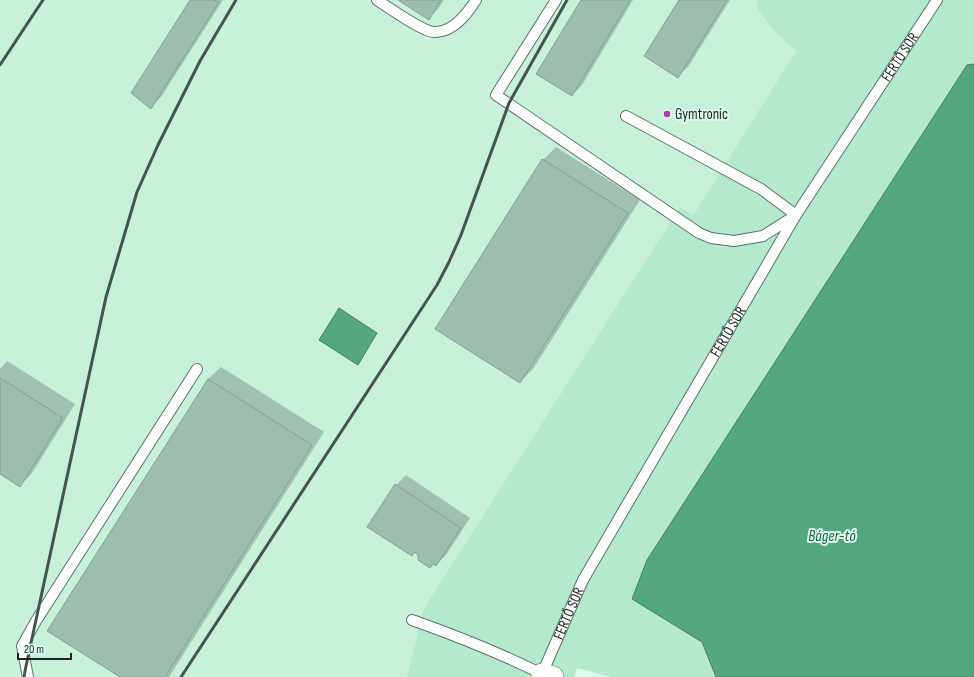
<svg xmlns="http://www.w3.org/2000/svg" width="974" height="677" font-family="'Sofia Sans Condensed',sans-serif">
	<style>
		.built { fill: #c8f1dc }
		.green { fill: #b5e9cf }
		.water { fill: #53a781; stroke: #428064 }
		.shadow { fill: #0003 }
		.building { fill: #9ebead; stroke: #82a191 }
		.lines { fill: none; stroke-linecap: round; stroke-linejoin: round }
		.lane-casing { stroke: #577566; stroke-width: 12 }
		.street-casing { stroke: #577566; stroke-width: 22 }
		.lane { stroke: #fff; stroke-width: 10 }
		.street { stroke: #fff; stroke-width: 21 }
		.rail { stroke: #44554c; stroke-width: 3 }
		.poi-dot { fill: #a442a9; stroke: #dbfceb; stroke-width: 1.5 }
		.labels { text-anchor: middle; stroke-width: 4; stroke-linejoin: round; paint-order: stroke }
		.street-label { font-size: 15px; fill: #19251f; stroke: #dbfceb }
		.poi-label { font-size: 15px; fill: #19251f; stroke: #dbfceb; text-anchor: start }
		.water-label { font-size: 16px; font-style: italic; fill: #1f5e44; stroke: #dbfceb }
	</style>
	<rect width="100%" height="100%" fill="#dbfceb"/>
	<path class="built" d="M0,0H757L758,10L774,31L796,51L693,217L680,208L424,608L407,677H0Z"/>
	<path class="green" d="M757,0H974V677H610L577,668L574,677H407L424,608L680,207L693,216L796,51L774,31L758,10Z"/>
	<g class="water">
		<path d="M974,64V677H716L702,642L632,599L647,560L967,65Z"/>
		<path d="M339,308L377,333L358,365L319,340Z"/>
	</g>
	<g class="shadow">
		<path d="M191,0H223L161,97L151,107Z"/>
		<path d="M400,0H444L438,9L428,18Z"/>
		<path d="M582,0H633L582,85L572,95Z"/>
		<path d="M680,0H730L688,67L678,76Z"/>
		<path d="M556,147L640,200L533,369L520,382L543,160Z"/>
		<path d="M7,361L75,404L32,473L20,486L0,473V369Z"/>
		<path d="M221,367L324,432L169,677H122L208,379Z"/>
		<path d="M406,475L470,518L446,555L436,565L415,551L412,555L396,485Z"/>
	</g>
	<g class="building">
		<path d="M190,0H214L219,2L151,109L131,93Z"/>
		<path d="M398,0H441L429,20Z"/>
		<path d="M581,0H630L572,96L536,74Z"/>
		<path d="M679,0H727L678,78L644,56Z"/>
		<path d="M542,159L628,213L520,383L435,329Z"/>
		<path d="M0,378L63,418L20,487L0,474Z"/>
		<path d="M208,379L312,445L165,677H120L47,631Z"/>
		<path d="M395,484L461,528L436,566L433,564L430,568L418,560V555L414,552L412,556L367,527Z"/>
	</g>
	<g class="lines">
		<defs>
			<g id="lane">
				<path d="M377,0C388,7 423,32 434,32C453,33 467,14 476,0"/>
				<path d="M556,0L496,95L699,233L711,238L734,241L763,236L796,215L761,189L626,116"/>
				<path id="s1" d="M412,620C457,636 500,653 542,674L583,580L796,215L937,0"/>
				<path d="M28,677L22,646L36,621L197,369"/>
			</g>
			<path id="street" d="M542,677V674L553,677"/>
		</defs>
		<use href="#lane" class="lane-casing"/>
		<use href="#street" class="street-casing"/>
		<use href="#lane" class="lane"/>
		<use href="#street" class="street"/>
		<g class="rail">
			<path d="M0,65L43,0"/>
			<path d="M24,677L26,666L106,297L137,192L158,145L200,61L236,0"/>
			<path d="M181,677L437,285L449,262L461,235L509,103L567,0"/>
		</g>
	</g>
	<circle class="poi-dot" cx="667" cy="114" r="4"/>
	<g class="labels">
		<g class="street-label">
			<text dy="5" stroke="none"><textPath href="#s1" startOffset="855">FERTŐ SOR</textPath></text>
			<text dy="5" stroke="none"><textPath href="#s1" startOffset="531">FERTŐ SOR</textPath></text>
			<text dy="5" stroke="none"><textPath href="#s1" startOffset="207">FERTŐ SOR</textPath></text>
		</g>
		<g class="poi-label">
			<text x="675" y="119">Gymtronic</text>
		</g>
		<g class="water-label">
			<text x="832" y="541">Báger-tó</text>
		</g>
	</g>
	<path d="M18 653v6h53v-6" fill="none" stroke="#19251f" stroke-width="2"/>
	<text x="24" y="653" font-size="12" fill="#19251f" stroke="#dbfceb" stroke-width="3" paint-order="stroke">20 m</text>
</svg>
